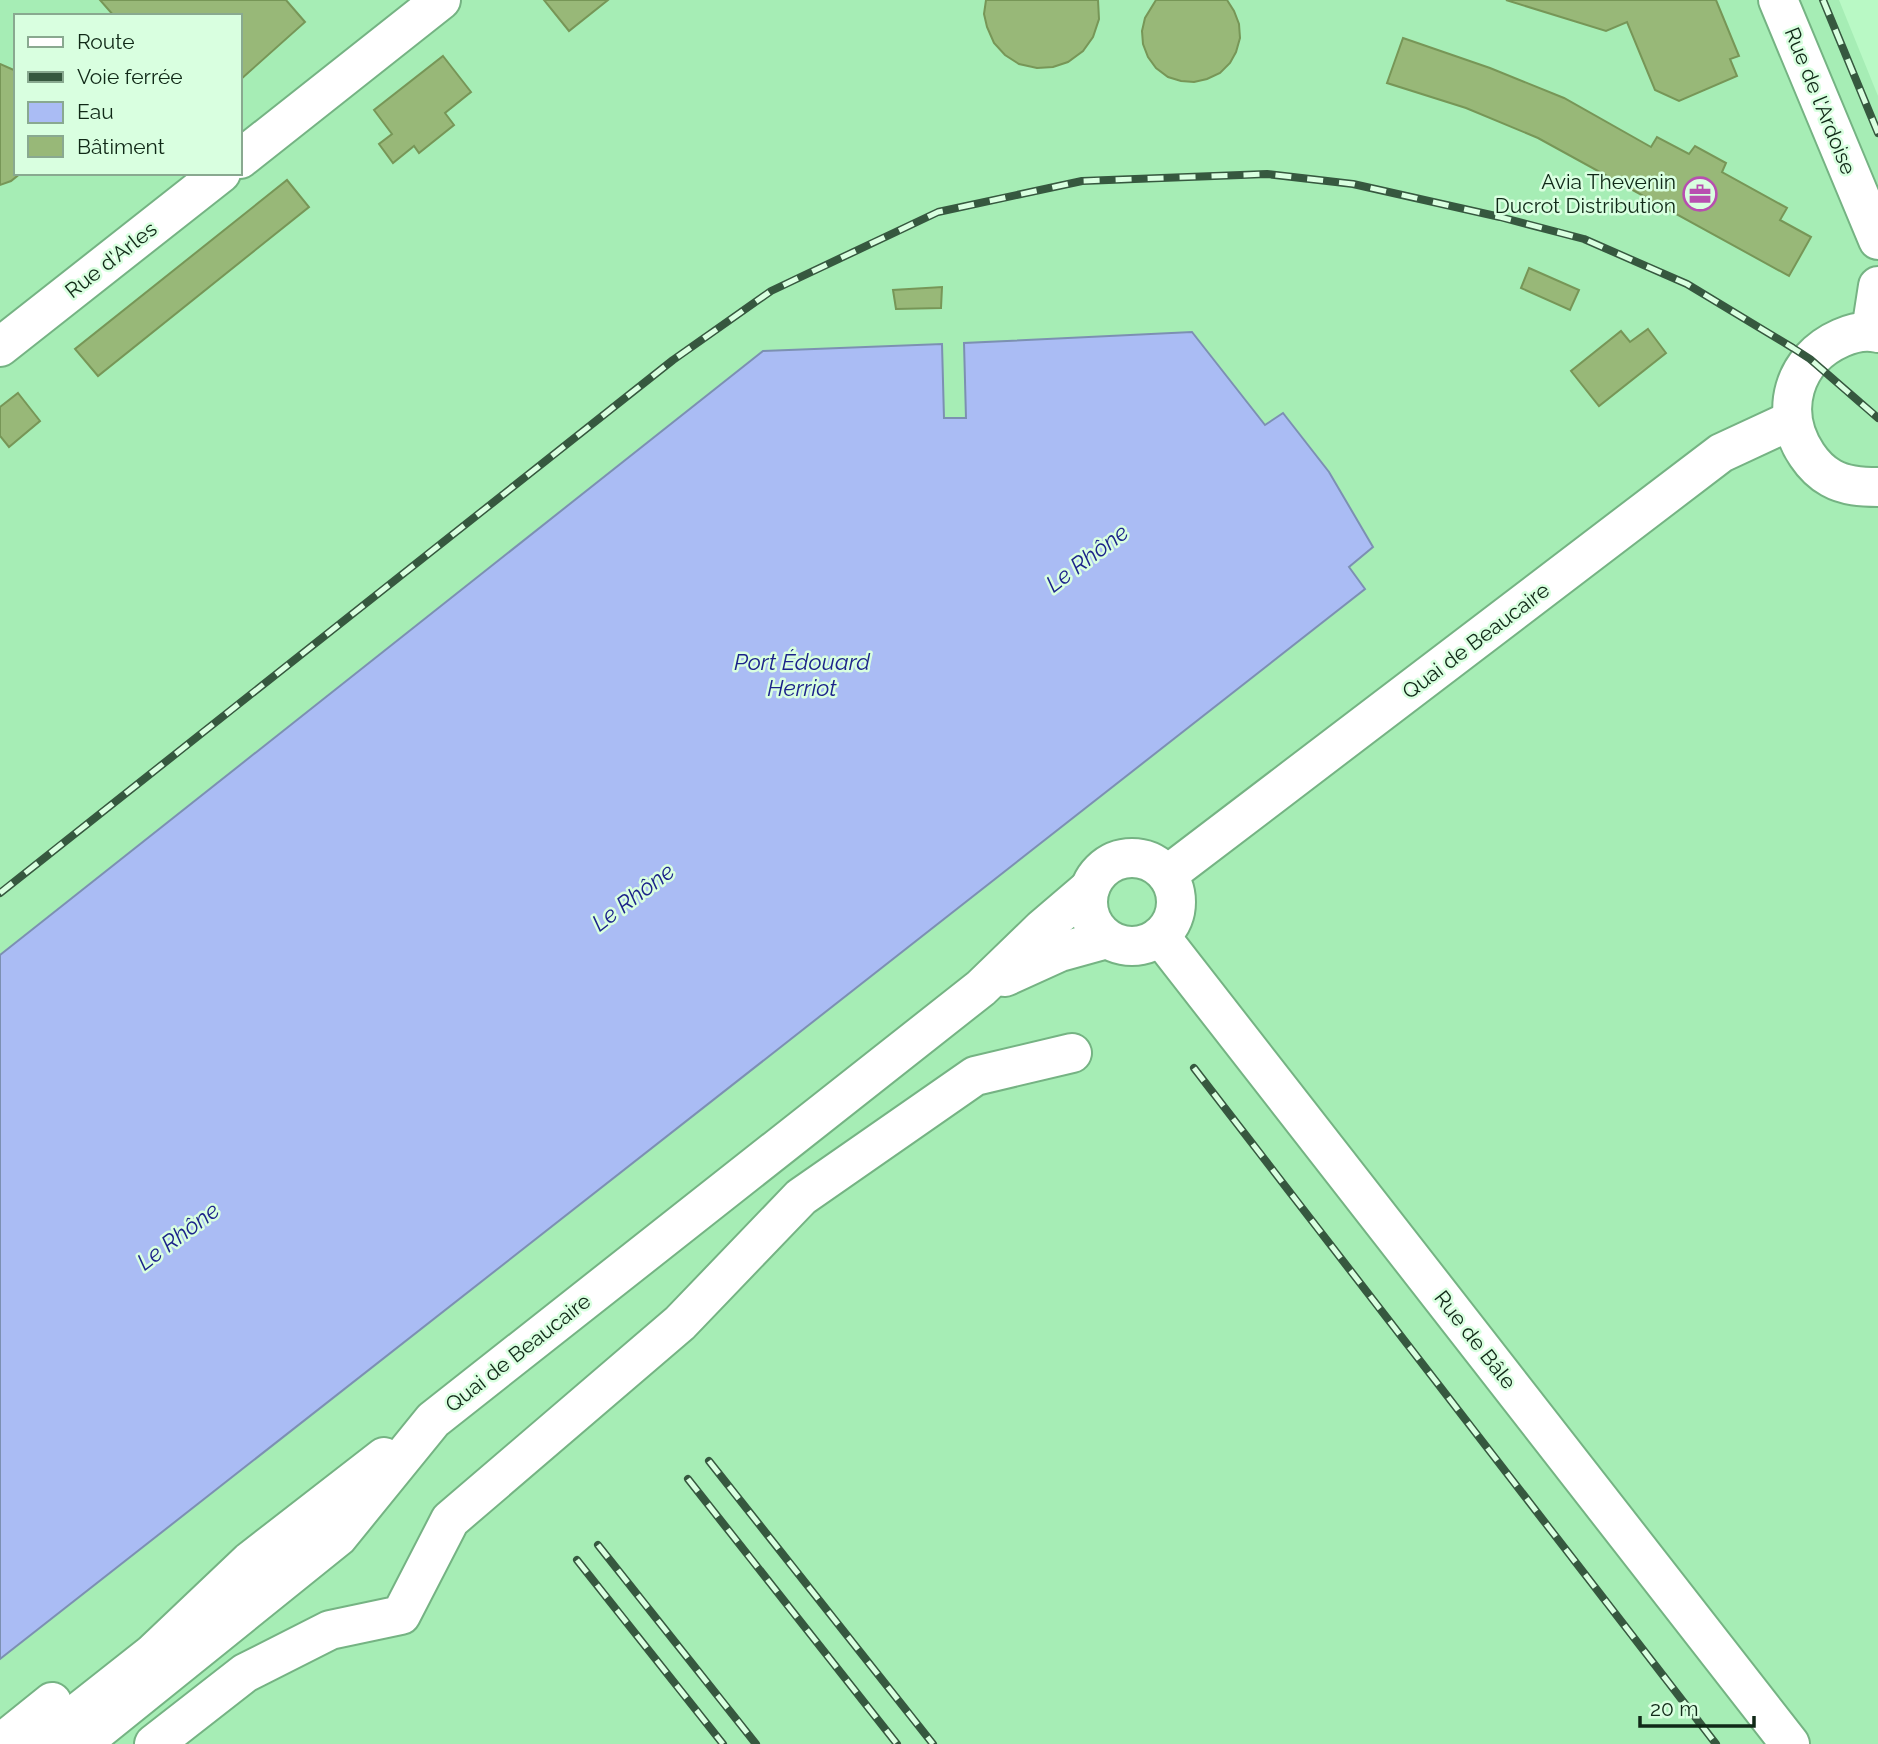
<svg xmlns="http://www.w3.org/2000/svg" width="1878" height="1744" font-family="Raleway,sans-serif">
	<style>
		.built { fill: #a6edb5; fill-rule: evenodd }
		.water { fill: #aabcf4; stroke: #7c90b2; stroke-width: 2 }
		.building { fill: #98b878; stroke: #779657; stroke-width: 2 }
		.lines { fill: none; stroke-linecap: round; stroke-linejoin: round }
		.minor-casing { stroke: #75b383; stroke-width: 42 }
		.minor { stroke: #fff; stroke-width: 38 }
		.rail-casing { stroke: #36583f; stroke-width: 8 }
		.rail { stroke: #d9ffe0; stroke-width: 5; stroke-dasharray: 16; stroke-linecap: butt }
		.labels { text-anchor: middle; stroke-width: 5; stroke-linejoin: round; paint-order: stroke }
		.street-label { font-size: 21px; fill: #102917; stroke: #d9ffe0 }
		.poi-label { font-size: 21px; fill: #102917; stroke: #d9ffe0; text-anchor: end }
		.water-label { font-size: 23px; font-style: italic; fill: #1c238a; stroke: #d9ffe0 }
	</style>
	<rect width="100%" height="100%" fill="#b9f9c5"/>
	<path class="built" d="M0,0H1839L1878,96V1744H0V1659L1364,589L1348,567L1372,547L1329,472L1283,413L1265,425L1192,332L964,343L967,418H944L763,351L0,955ZM16,16H240V173H16Z"/>
	<path class="water" d="M1192,332L1265,425L1283,413L1329,472L1373,547L1349,567L1365,589L0,1659V955L763,351L942,344L944,418H966L964,343Z"/>
	<g class="building">
		<path d="M100,0H286L305,22L240,80V16H114Z"/>
		<path d="M544,0H608L569,31Z"/>
		<path d="M986,0H1098L1099,19L1093,37L1083,51L1068,62L1053,67L1037,68L1019,64L1005,55L994,43L987,27L984,14Z"/>
		<path d="M1156,0H1227L1234,11L1239,24L1240,38L1236,52L1230,63L1220,73L1207,79L1194,82L1181,81L1168,77L1156,68L1148,57L1143,44L1142,31L1145,18Z"/>
		<path d="M1506,0H1716L1739,56L1730,59L1737,76L1679,101L1655,90L1627,22L1606,31Z"/>
		<path d="M1403,38L1490,68L1564,98L1651,147L1657,137L1689,154L1695,146L1726,163L1722,172L1787,208L1780,220L1811,237L1789,276L1538,138L1466,108L1387,83Z"/>
		<path d="M443,56L471,92L445,113L454,125L419,153L414,146L393,163L379,144L392,134L374,110Z"/>
		<path d="M0,64L16,71V173H21L11,181L0,185Z"/>
		<path d="M287,180L309,207L98,376L75,349Z"/>
		<path d="M1529,268L1579,290L1570,310L1521,288Z"/>
		<path d="M942,287L941,308L896,309L893,290Z"/>
		<path d="M1648,329L1666,353L1599,406L1571,371L1621,331L1630,342Z"/>
		<path d="M18,393L40,421L9,447L0,436V407Z"/>
	</g>
	<g class="lines">
		<defs>
			<g id="minor">
				<path d="M1778,0L1878,240"/>
				<path d="M240,159L441,0"/>
				<path d="M1871,331L1878,286"/>
				<path d="M1878,333C1866,330 1852,333 1841,338C1793,359 1778,412 1807,455C1813,464 1822,473 1831,478C1845,486 1862,487 1878,487"/>
				<path d="M0,347L221,173"/>
				<circle cx="1132" cy="902" r="44"/>
				<path d="M1167,875L1721,453L1792,420"/>
				<path d="M1160,936L1790,1744"/>
				<path d="M1005,977L1060,952L1107,939"/>
				<path d="M0,1744L52,1702"/>
				<path d="M38,1744L152,1654L250,1561L384,1457"/>
				<path d="M81,1744L338,1537L433,1420L981,988L1042,929L1090,888"/>
				<path d="M154,1744L245,1673L330,1630L401,1615L450,1520L680,1323L801,1197L975,1076L1072,1053"/>
			</g>
		</defs>
		<use href="#minor" class="minor-casing"/>
		<use href="#minor" class="minor"/>
		<defs>
			<g id="rail">
				<path d="M1823,0L1878,133"/>
				<path d="M0,893L673,360L771,291L938,212L1082,181L1267,174L1353,184L1500,217L1584,239L1687,284L1793,348L1810,359L1878,418"/>
				<path d="M1194,1068L1716,1744"/>
				<path d="M709,1461L933,1744"/>
				<path d="M688,1479L897,1744"/>
				<path d="M598,1545L756,1744"/>
				<path d="M577,1560L723,1744"/>
			</g>
		</defs>
		<use href="#rail" class="rail-casing"/>
		<use href="#rail" class="rail"/>
	</g>
	<defs>
		<symbol id="office-ring" viewBox="-11 -11 22 22"><circle r="9.5" fill="#d9ffe0" stroke="#b84eb0" stroke-width="1.5"/><path d="M-6-3h4V-5.5h4V-3h4V5H-6ZM-1-4.5V-3h2v-1.5ZM-6 0V1H6V0Z" fill="#b84eb0"/></symbol>
	</defs>
	<g fill-rule="evenodd">
		<use href="#office-ring" x="1681" y="175" width="38" height="38"/>
	</g>
	<g class="labels">
		<g class="street-label">
			<text transform="translate(1820 101) rotate(68)" y="7">Rue de l'Ardoise</text>
			<text transform="translate(111 260) rotate(-38)" y="7">Rue d'Arles</text>
			<text transform="translate(1476 641) rotate(-37)" y="7">Quai de Beaucaire</text>
			<text transform="translate(1475 1340) rotate(52)" y="7">Rue de Bâle</text>
			<text transform="translate(518 1353) rotate(-38)" y="7">Quai de Beaucaire</text>
		</g>
		<g class="poi-label">
			<text x="1676" y="189">Avia Thevenin<tspan x="1676" dy="24">Ducrot Distribution</tspan></text>
		</g>
		<g class="water-label">
			<text transform="translate(1087 558) rotate(-37)" y="8">Le Rhône</text>
			<text x="802" y="670">Port Édouard<tspan x="802" dy="26">Herriot</tspan></text>
			<text transform="translate(633 897) rotate(-37)" y="8">Le Rhône</text>
			<text transform="translate(178 1236) rotate(-37)" y="8">Le Rhône</text>
		</g>
	</g>
	<rect x="14" y="14" width="228" height="161" fill="#d9ffe0" stroke="#89a990" stroke-width="2"/>
	<rect x="28" y="37" width="35" height="10" fill="#ffffff" stroke="#89a990" stroke-width="2"/>
	<text x="77" y="49" font-size="21" fill="#102917">Route</text>
	<rect x="28" y="72" width="35" height="10" fill="#36583f" stroke="#89a990" stroke-width="2"/>
	<text x="77" y="84" font-size="21" fill="#102917">Voie ferrée</text>
	<rect x="28" y="102" width="35" height="21" fill="#aabcf4" stroke="#89a990" stroke-width="2"/>
	<text x="77" y="119" font-size="21" fill="#102917">Eau</text>
	<rect x="28" y="136" width="35" height="21" fill="#98b878" stroke="#89a990" stroke-width="2"/>
	<text x="77" y="154" font-size="21" fill="#102917">Bâtiment</text>
	<path d="M1640 1716v10h114v-10" fill="none" stroke="#102917" stroke-width="3.5"/>
	<text x="1650" y="1716" font-size="21" fill="#102917" stroke="#d9ffe0" stroke-width="5" paint-order="stroke">20 m</text>
</svg>
